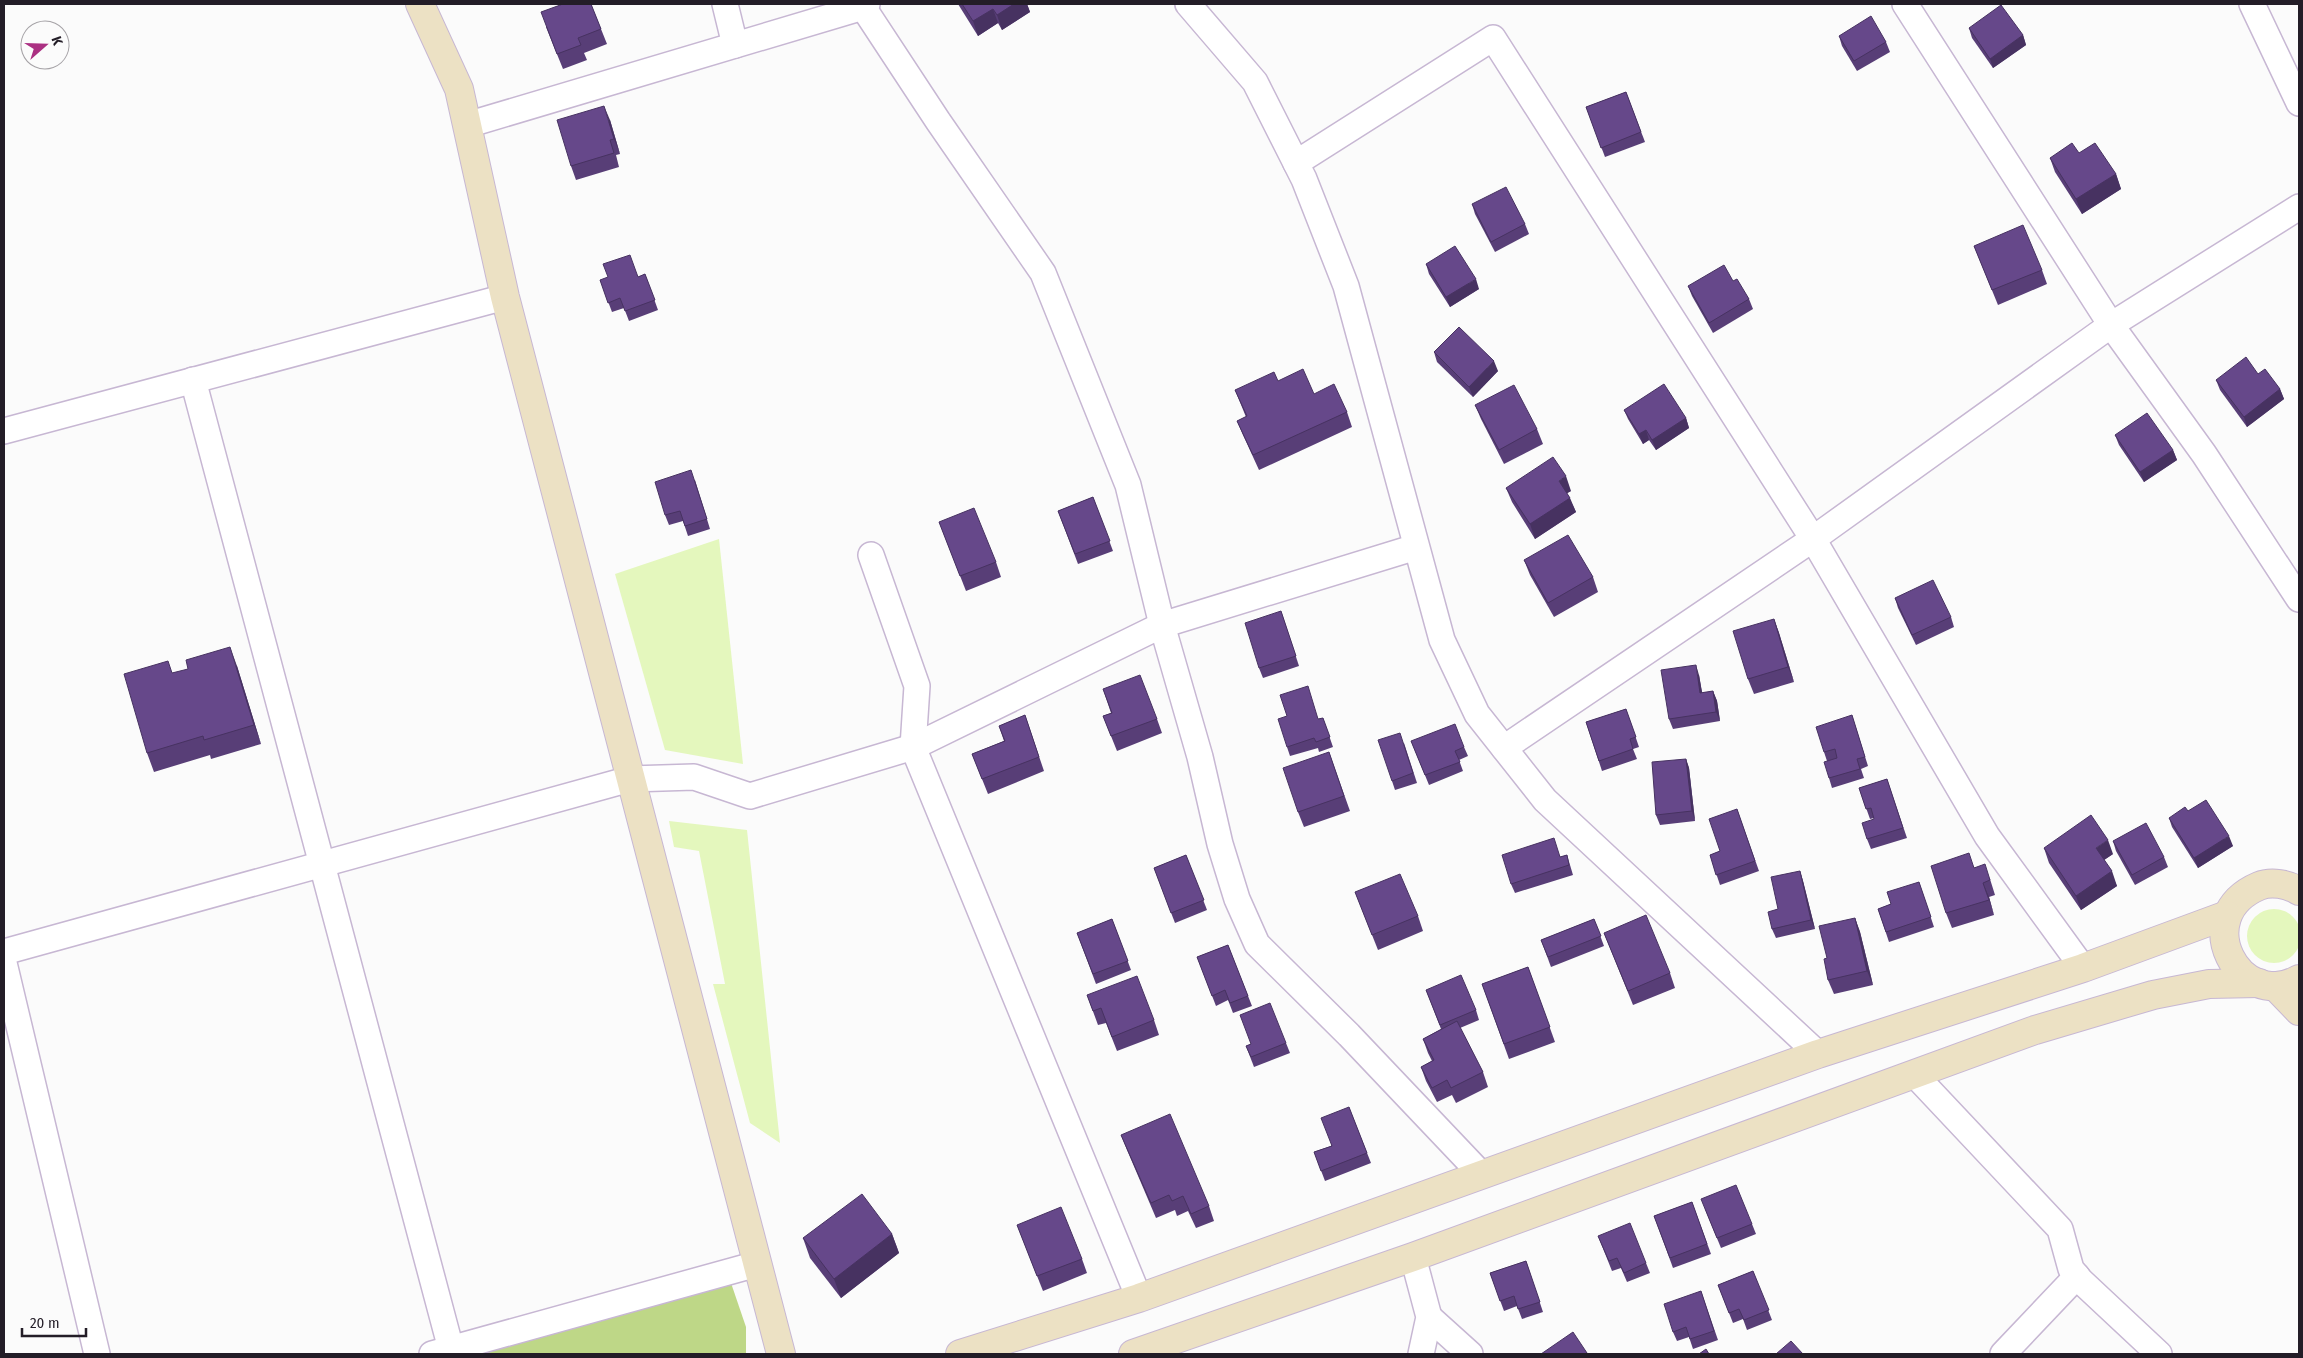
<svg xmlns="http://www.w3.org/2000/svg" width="2303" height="1358" font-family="'Fira Sans Condensed',sans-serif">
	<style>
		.green { fill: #e4f7bd }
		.forest { fill: #bed787 }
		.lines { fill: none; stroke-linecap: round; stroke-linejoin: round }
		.street-casing { stroke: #c7b7d3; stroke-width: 28 }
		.secondary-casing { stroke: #c7b7d3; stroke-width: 30 }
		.street { stroke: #fff; stroke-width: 25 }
		.secondary { stroke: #ece1c4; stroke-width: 28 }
		.wall { fill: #583e77 }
		.shaded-wall { fill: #473261 }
		.building { fill: #66488a; stroke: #473261 }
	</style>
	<rect width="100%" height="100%" fill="#fbfbfb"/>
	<g class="green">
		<path d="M719,539L743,764L665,750L615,574Z"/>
		<path d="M669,821L747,830L780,1143L750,1123L713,984H725L699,851L674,847Z"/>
		<circle cx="2274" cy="936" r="27"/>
	</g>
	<path class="forest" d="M731,1283L746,1327V1354H476Z"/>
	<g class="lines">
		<defs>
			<g id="street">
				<path d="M725,4L735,45"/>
				<path d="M861,4L938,121L1043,273L1128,485L1162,625L1200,757L1220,844L1237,899L1257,944L1349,1035L1481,1174"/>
				<path d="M1188,4L1255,82L1304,179L1346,286L1442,640L1477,714L1545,800L1818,1054"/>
				<path d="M1905,4L2111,325L2204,454L2299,599"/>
				<path d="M2252,4L2299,103"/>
				<path d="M467,125L863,7L867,4"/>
				<path d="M1296,163L1493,38L1813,539L1987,836L2083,968"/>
				<path d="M193,380L451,1349"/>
				<path d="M4,431L505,297"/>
				<path d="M871,555L917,686L913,747L1139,1298"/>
				<path d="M1504,748L1813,539L2111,325L2299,207"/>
				<path d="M4,952L630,779L694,777L750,796L913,747L1162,625L1416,547"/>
				<path d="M4,963L97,1354"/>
				<path d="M1914,1074L2060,1229L2071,1269L2081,1281L2159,1354"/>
				<path d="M1413,1257L1429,1317L1421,1354"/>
				<path d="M1429,1317L1470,1354"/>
				<path d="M432,1354L757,1264"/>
				<path d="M2003,1354L2077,1276"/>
			</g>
			<g id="secondary">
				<path d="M420,4L459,89L505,297L781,1354"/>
				<path d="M2299,891C2288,884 2271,881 2259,886C2188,916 2239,1013 2299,979"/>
				<path d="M2275,986L2299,1011"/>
				<path d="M960,1354L1139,1298L1818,1054L2083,968L2227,915"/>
				<path d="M1133,1354L1413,1257L2035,1030L2153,995L2209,984L2259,983"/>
			</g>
		</defs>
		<use href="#street" class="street-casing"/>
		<use href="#secondary" class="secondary-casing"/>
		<use href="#street" class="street"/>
		<use href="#secondary" class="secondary"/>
	</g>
	<g class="wall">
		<path d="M591,4L607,44L584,53L587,60L563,69L546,27Z"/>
		<path d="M958,4H1027L1030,12L1002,30L998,23L978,36Z"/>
		<path d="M1969,28L2023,35L2026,45L1993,68L1972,38Z"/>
		<path d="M1839,36L1886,42L1890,52L1857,71L1842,46Z"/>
		<path d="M1626,92L1645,142L1605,157L1586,107Z"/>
		<path d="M610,120L620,154L616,155L619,167L576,180L571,166Z"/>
		<path d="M2079,153L2116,174L2121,189L2082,214L2055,172L2050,158Z"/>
		<path d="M1472,204L1525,224L1529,234L1495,252L1475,214Z"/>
		<path d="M1974,246L2042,270L2047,284L1998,305Z"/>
		<path d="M1426,264L1479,289L1450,307L1429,274Z"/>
		<path d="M645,274L658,310L629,321L624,308L612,312L600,280L638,277Z"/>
		<path d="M1733,281L1749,299L1753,309L1713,333L1692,296L1688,286Z"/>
		<path d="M1434,352L1498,371L1473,397L1437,362Z"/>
		<path d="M2258,374L2280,389L2284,399L2247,427L2220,390L2216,380Z"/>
		<path d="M1278,381L1347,412L1352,427L1259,470L1243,435L1237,421L1246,417L1235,390Z"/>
		<path d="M1475,405L1537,429L1543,444L1504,464L1481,419Z"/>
		<path d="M1624,410L1686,418L1689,428L1656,450L1649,440L1643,444L1628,419Z"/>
		<path d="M2115,435L2173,450L2177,460L2144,482L2119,445Z"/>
		<path d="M695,480L710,529L688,536L683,521L669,525L665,515Z"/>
		<path d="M1506,488L1571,491L1567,493L1576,512L1535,539L1512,502Z"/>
		<path d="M1093,497L1113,551L1078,564L1058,511Z"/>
		<path d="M939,522L996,562L1001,577L966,591Z"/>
		<path d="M1524,560L1593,577L1598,592L1554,617L1530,575Z"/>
		<path d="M1895,598L1951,617L1954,627L1916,645L1898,608Z"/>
		<path d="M1281,611L1299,666L1263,678L1259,668Z"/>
		<path d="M1774,619L1779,633L1794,682L1754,694L1748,679Z"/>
		<path d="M237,666L261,744L211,759L210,755L154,772L147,753L173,673Z"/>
		<path d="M1699,675L1702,693L1713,691L1717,701L1720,721L1673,729L1669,719Z"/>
		<path d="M1103,689L1157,719L1162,733L1117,751L1103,716L1111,713Z"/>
		<path d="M1626,709L1639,747L1633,749L1637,759L1602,771L1586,722Z"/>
		<path d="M1025,715L1044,771L988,794L972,754L1004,741L999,726Z"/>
		<path d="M1852,715L1868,766L1861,769L1864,778L1832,788L1829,778L1827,761L1824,752Z"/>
		<path d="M1323,718L1333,747L1319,752L1318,748L1290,756L1287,747L1319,719Z"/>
		<path d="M1411,741L1464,747L1468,756L1459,760L1463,771L1429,785Z"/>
		<path d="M1404,743L1417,783L1395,790L1392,781Z"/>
		<path d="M1329,752L1350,811L1304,827L1298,812Z"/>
		<path d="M1686,759L1689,768L1695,821L1660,825L1656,815Z"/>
		<path d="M1887,779L1907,838L1871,849L1867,839L1874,819V818L1870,819L1859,788Z"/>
		<path d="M1737,809L1759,871L1720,885L1710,855L1720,851Z"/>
		<path d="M2188,811L2233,846L2198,868L2172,827L2169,818Z"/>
		<path d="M2113,841L2164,857L2168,867L2135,885L2116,851Z"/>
		<path d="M2044,848L2113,854L2104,860L2117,886L2081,910L2049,863Z"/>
		<path d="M1186,855L1207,910L1175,923L1154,868Z"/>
		<path d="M1567,855L1573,875L1515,893L1511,884L1560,857Z"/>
		<path d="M1975,867L1990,879L1995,895L1989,897L1994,915L1952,928L1946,913Z"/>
		<path d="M1800,871L1803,881L1815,929L1776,938L1772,929L1778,909Z"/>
		<path d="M1919,882L1934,927L1889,942L1878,909L1891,904Z"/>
		<path d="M1355,892L1418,916L1423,931L1378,950Z"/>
		<path d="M1855,918L1860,932L1873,985L1834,994L1828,980L1827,958Z"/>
		<path d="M1112,919L1131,970L1096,984L1077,933Z"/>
		<path d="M1594,919L1604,946L1551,967L1541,940Z"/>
		<path d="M1604,933L1670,973L1675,988L1633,1005Z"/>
		<path d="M1228,945L1252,1006L1233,1013L1228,1000L1216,1006L1197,957Z"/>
		<path d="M1528,967L1555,1042L1509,1059L1482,984Z"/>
		<path d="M1426,990L1476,1010L1479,1020L1460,1028L1483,1072L1488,1087L1456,1103L1452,1095L1437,1102L1426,1081L1421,1067L1432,1061L1428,1053L1423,1039L1441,1029Z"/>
		<path d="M1087,995L1154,1020L1159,1035L1117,1051L1106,1023L1098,1025Z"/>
		<path d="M1286,1043L1290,1053L1254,1067L1246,1046L1251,1044Z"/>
		<path d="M1349,1107L1371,1163L1325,1181L1314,1152L1331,1146Z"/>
		<path d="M1121,1135L1209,1206L1214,1221L1196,1228L1188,1211L1177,1216L1175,1210L1156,1218L1127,1150Z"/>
		<path d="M1692,1202L1711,1254L1673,1268L1654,1216Z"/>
		<path d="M1705,1209L1752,1224L1756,1234L1721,1248Z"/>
		<path d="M1017,1225L1082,1259L1087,1273L1043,1291Z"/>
		<path d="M892,1234L899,1253L841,1298L810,1258L803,1238Z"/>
		<path d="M1598,1236L1646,1263L1650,1273L1627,1282L1621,1268L1612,1271Z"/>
		<path d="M1526,1261L1543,1312L1522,1319L1517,1306L1504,1311L1490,1273Z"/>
		<path d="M1753,1271L1772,1320L1747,1330L1743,1319L1733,1323L1718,1285Z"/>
		<path d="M1701,1291L1718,1340L1693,1349L1689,1337L1677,1341L1673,1332Z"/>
	</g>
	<g class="shaded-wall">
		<path d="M1014,4H1027L1030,12L1002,30L997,15Z"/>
		<path d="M993,9L998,23L978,36L973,21Z"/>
		<path d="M2023,35L2026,45L1993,68L1990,59Z"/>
		<path d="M604,106L610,120L620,154L614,139Z"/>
		<path d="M2116,174L2121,189L2082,214L2076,199Z"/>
		<path d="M1476,279L1479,289L1450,307L1446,297Z"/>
		<path d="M1494,361L1498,371L1473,397L1469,387Z"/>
		<path d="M2280,389L2284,399L2247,427L2244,417Z"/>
		<path d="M1686,418L1689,428L1656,450L1652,440Z"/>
		<path d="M1646,430L1649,440L1643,444L1639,434Z"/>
		<path d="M2173,450L2177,460L2144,482L2140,472Z"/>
		<path d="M1566,476L1571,491L1564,495L1559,481Z"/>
		<path d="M1570,498L1576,512L1535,539L1530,524Z"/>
		<path d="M1774,619L1779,633L1794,682L1788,667Z"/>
		<path d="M230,647L237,666L261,744L254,725Z"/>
		<path d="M1696,665L1699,675L1704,703L1700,693Z"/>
		<path d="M1713,691L1717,701L1720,721L1716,712Z"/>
		<path d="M1686,759L1689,768L1695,821L1692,811Z"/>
		<path d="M2229,836L2233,846L2198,868L2194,858Z"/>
		<path d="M2108,840L2113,854L2101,862L2096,848Z"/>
		<path d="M1800,871L1803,881L1815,929L1811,920Z"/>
		<path d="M2112,871L2117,886L2081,910L2076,896Z"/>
		<path d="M1983,883L1989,897L1994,915L1989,900Z"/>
		<path d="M1855,918L1860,932L1873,985L1867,971Z"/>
		<path d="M892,1234L899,1253L841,1298L834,1279Z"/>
	</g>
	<g class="building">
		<path d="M563,4H591L601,29L578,38L581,45L557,54L541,12Z"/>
		<path d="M962,4H1014L997,15L993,9L973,21Z"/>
		<path d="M2001,5L2023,35L1990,59L1969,28Z"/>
		<path d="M1871,16L1886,42L1854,61L1839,36Z"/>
		<path d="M1626,92L1641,132L1601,148L1586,107Z"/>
		<path d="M604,106L614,139L610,140L614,153L571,166L557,120Z"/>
		<path d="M2072,143L2079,153L2095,143L2116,174L2076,199L2050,158Z"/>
		<path d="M1506,187L1525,224L1491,242L1472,204Z"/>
		<path d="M2023,225L2042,270L1992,290L1974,246Z"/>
		<path d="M1455,246L1476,279L1446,297L1426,264Z"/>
		<path d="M630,255L638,277L645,274L655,300L625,311L620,298L608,303L600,280L608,277L603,264Z"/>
		<path d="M1724,265L1733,281L1737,279L1749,299L1709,323L1688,286Z"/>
		<path d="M1459,327L1494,361L1469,387L1434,352Z"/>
		<path d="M2246,357L2258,374L2265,369L2280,389L2244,417L2216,380Z"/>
		<path d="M1303,369L1314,394L1334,384L1347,412L1253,455L1237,421L1247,416L1235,390L1274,372L1278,381Z"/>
		<path d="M1664,384L1686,418L1652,440L1646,430L1639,434L1624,410Z"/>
		<path d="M1514,385L1537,429L1499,450L1475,405Z"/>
		<path d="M2147,413L2173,450L2140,472L2115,435Z"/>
		<path d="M1553,457L1566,476L1559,481L1570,498L1530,524L1506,488Z"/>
		<path d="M691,470L707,519L685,526L680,511L665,515L655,482Z"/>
		<path d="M1093,497L1110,541L1075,554L1058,511Z"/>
		<path d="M974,508L996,562L960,576L939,522Z"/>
		<path d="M1568,535L1593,577L1548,603L1524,560Z"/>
		<path d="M1933,580L1951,617L1912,635L1895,598Z"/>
		<path d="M1281,611L1296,656L1259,668L1245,623Z"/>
		<path d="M1774,619L1788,667L1748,679L1733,631Z"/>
		<path d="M230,647L254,725L204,740L203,736L147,753L124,674L168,661L172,673L188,669L186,660Z"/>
		<path d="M1696,665L1700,693L1713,691L1716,712L1669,719L1661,670Z"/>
		<path d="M1140,675L1157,719L1111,736L1103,716L1112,713L1103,689Z"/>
		<path d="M1308,686L1318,719L1323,718L1330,737L1316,742L1314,738L1287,747L1278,719L1287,716L1280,695Z"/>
		<path d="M1626,709L1636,737L1630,739L1633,749L1599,761L1586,722Z"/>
		<path d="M1025,715L1039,757L982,779L972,754L1005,741L999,726Z"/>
		<path d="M1852,715L1865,757L1857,759L1860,769L1829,778L1824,762L1837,758L1835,749L1824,752L1816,727Z"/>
		<path d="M1455,724L1464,747L1455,751L1460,762L1425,775L1411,741Z"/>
		<path d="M1400,733L1413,773L1392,781L1378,740Z"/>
		<path d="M1329,752L1344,796L1298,812L1283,768Z"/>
		<path d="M1686,759L1692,811L1656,815L1652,762Z"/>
		<path d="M1887,779L1903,828L1867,839L1862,823L1874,819L1871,808L1866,809L1859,788Z"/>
		<path d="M2206,800L2229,836L2194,858L2169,818L2185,807L2188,811Z"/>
		<path d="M1737,809L1755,861L1716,875L1710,855L1720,851L1709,819Z"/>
		<path d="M2091,815L2108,840L2096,848L2112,871L2076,896L2044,848Z"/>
		<path d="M2146,823L2164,857L2132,875L2113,841Z"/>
		<path d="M1554,838L1560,857L1567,855L1569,865L1511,884L1502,855Z"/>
		<path d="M1969,853L1974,868L1985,864L1990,880L1983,883L1989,900L1946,913L1931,866Z"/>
		<path d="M1186,855L1204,900L1171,913L1154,868Z"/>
		<path d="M1800,871L1811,920L1772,929L1768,912L1778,909L1771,877Z"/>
		<path d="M1400,874L1418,916L1372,935L1355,892Z"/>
		<path d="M1919,882L1931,917L1886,932L1878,909L1891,904L1887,892Z"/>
		<path d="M1646,915L1670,973L1628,991L1604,933Z"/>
		<path d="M1855,918L1867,971L1828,980L1824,959L1827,958L1819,926Z"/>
		<path d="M1112,919L1128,961L1093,974L1077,933Z"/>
		<path d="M1594,919L1601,936L1548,957L1541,940Z"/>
		<path d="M1228,945L1248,996L1230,1003L1225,990L1212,996L1197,957Z"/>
		<path d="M1528,967L1550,1027L1504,1044L1482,984Z"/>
		<path d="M1461,975L1476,1010L1440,1025L1426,990Z"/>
		<path d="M1137,976L1154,1020L1112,1037L1101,1008L1093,1011L1087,995Z"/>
		<path d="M1270,1003L1286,1043L1251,1057L1246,1046L1251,1044L1240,1015Z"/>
		<path d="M1457,1021L1483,1072L1451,1088L1447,1080L1432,1088L1421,1067L1434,1060L1423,1039Z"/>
		<path d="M1349,1107L1367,1153L1321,1171L1314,1152L1332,1146L1321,1118Z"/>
		<path d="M1170,1114L1209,1206L1191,1214L1183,1196L1172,1201L1169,1195L1151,1203L1121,1135Z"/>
		<path d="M1736,1185L1752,1224L1717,1238L1701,1199Z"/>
		<path d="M862,1194L892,1234L834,1279L803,1238Z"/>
		<path d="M1692,1202L1707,1244L1670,1258L1654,1216Z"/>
		<path d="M1061,1207L1082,1259L1037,1276L1017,1225Z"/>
		<path d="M1630,1223L1646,1263L1624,1273L1617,1258L1609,1261L1598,1236Z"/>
		<path d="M1526,1261L1540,1302L1518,1309L1514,1296L1500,1301L1490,1273Z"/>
		<path d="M1753,1271L1769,1310L1744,1320L1739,1309L1729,1313L1718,1285Z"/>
		<path d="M1701,1291L1714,1331L1690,1339L1686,1327L1673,1332L1664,1304Z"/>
		<path d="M1573,1332L1587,1353L1585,1354H1541Z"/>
		<path d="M1791,1341L1803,1354H1776Z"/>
		<path d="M1706,1349L1709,1354H1699Z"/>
	</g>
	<rect width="2303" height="1358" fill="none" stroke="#231d27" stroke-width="10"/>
	<g transform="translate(45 45) rotate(70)"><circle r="24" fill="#fbfbfb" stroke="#a5a2a6"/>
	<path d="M0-4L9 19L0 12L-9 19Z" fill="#ab3082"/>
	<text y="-8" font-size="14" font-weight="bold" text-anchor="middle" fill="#231d27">K</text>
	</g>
	<path d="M22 1328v8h64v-8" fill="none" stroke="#231d27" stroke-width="2.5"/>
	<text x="30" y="1328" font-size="15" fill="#231d27" stroke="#fbfbfb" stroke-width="4" paint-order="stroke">20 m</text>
</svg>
